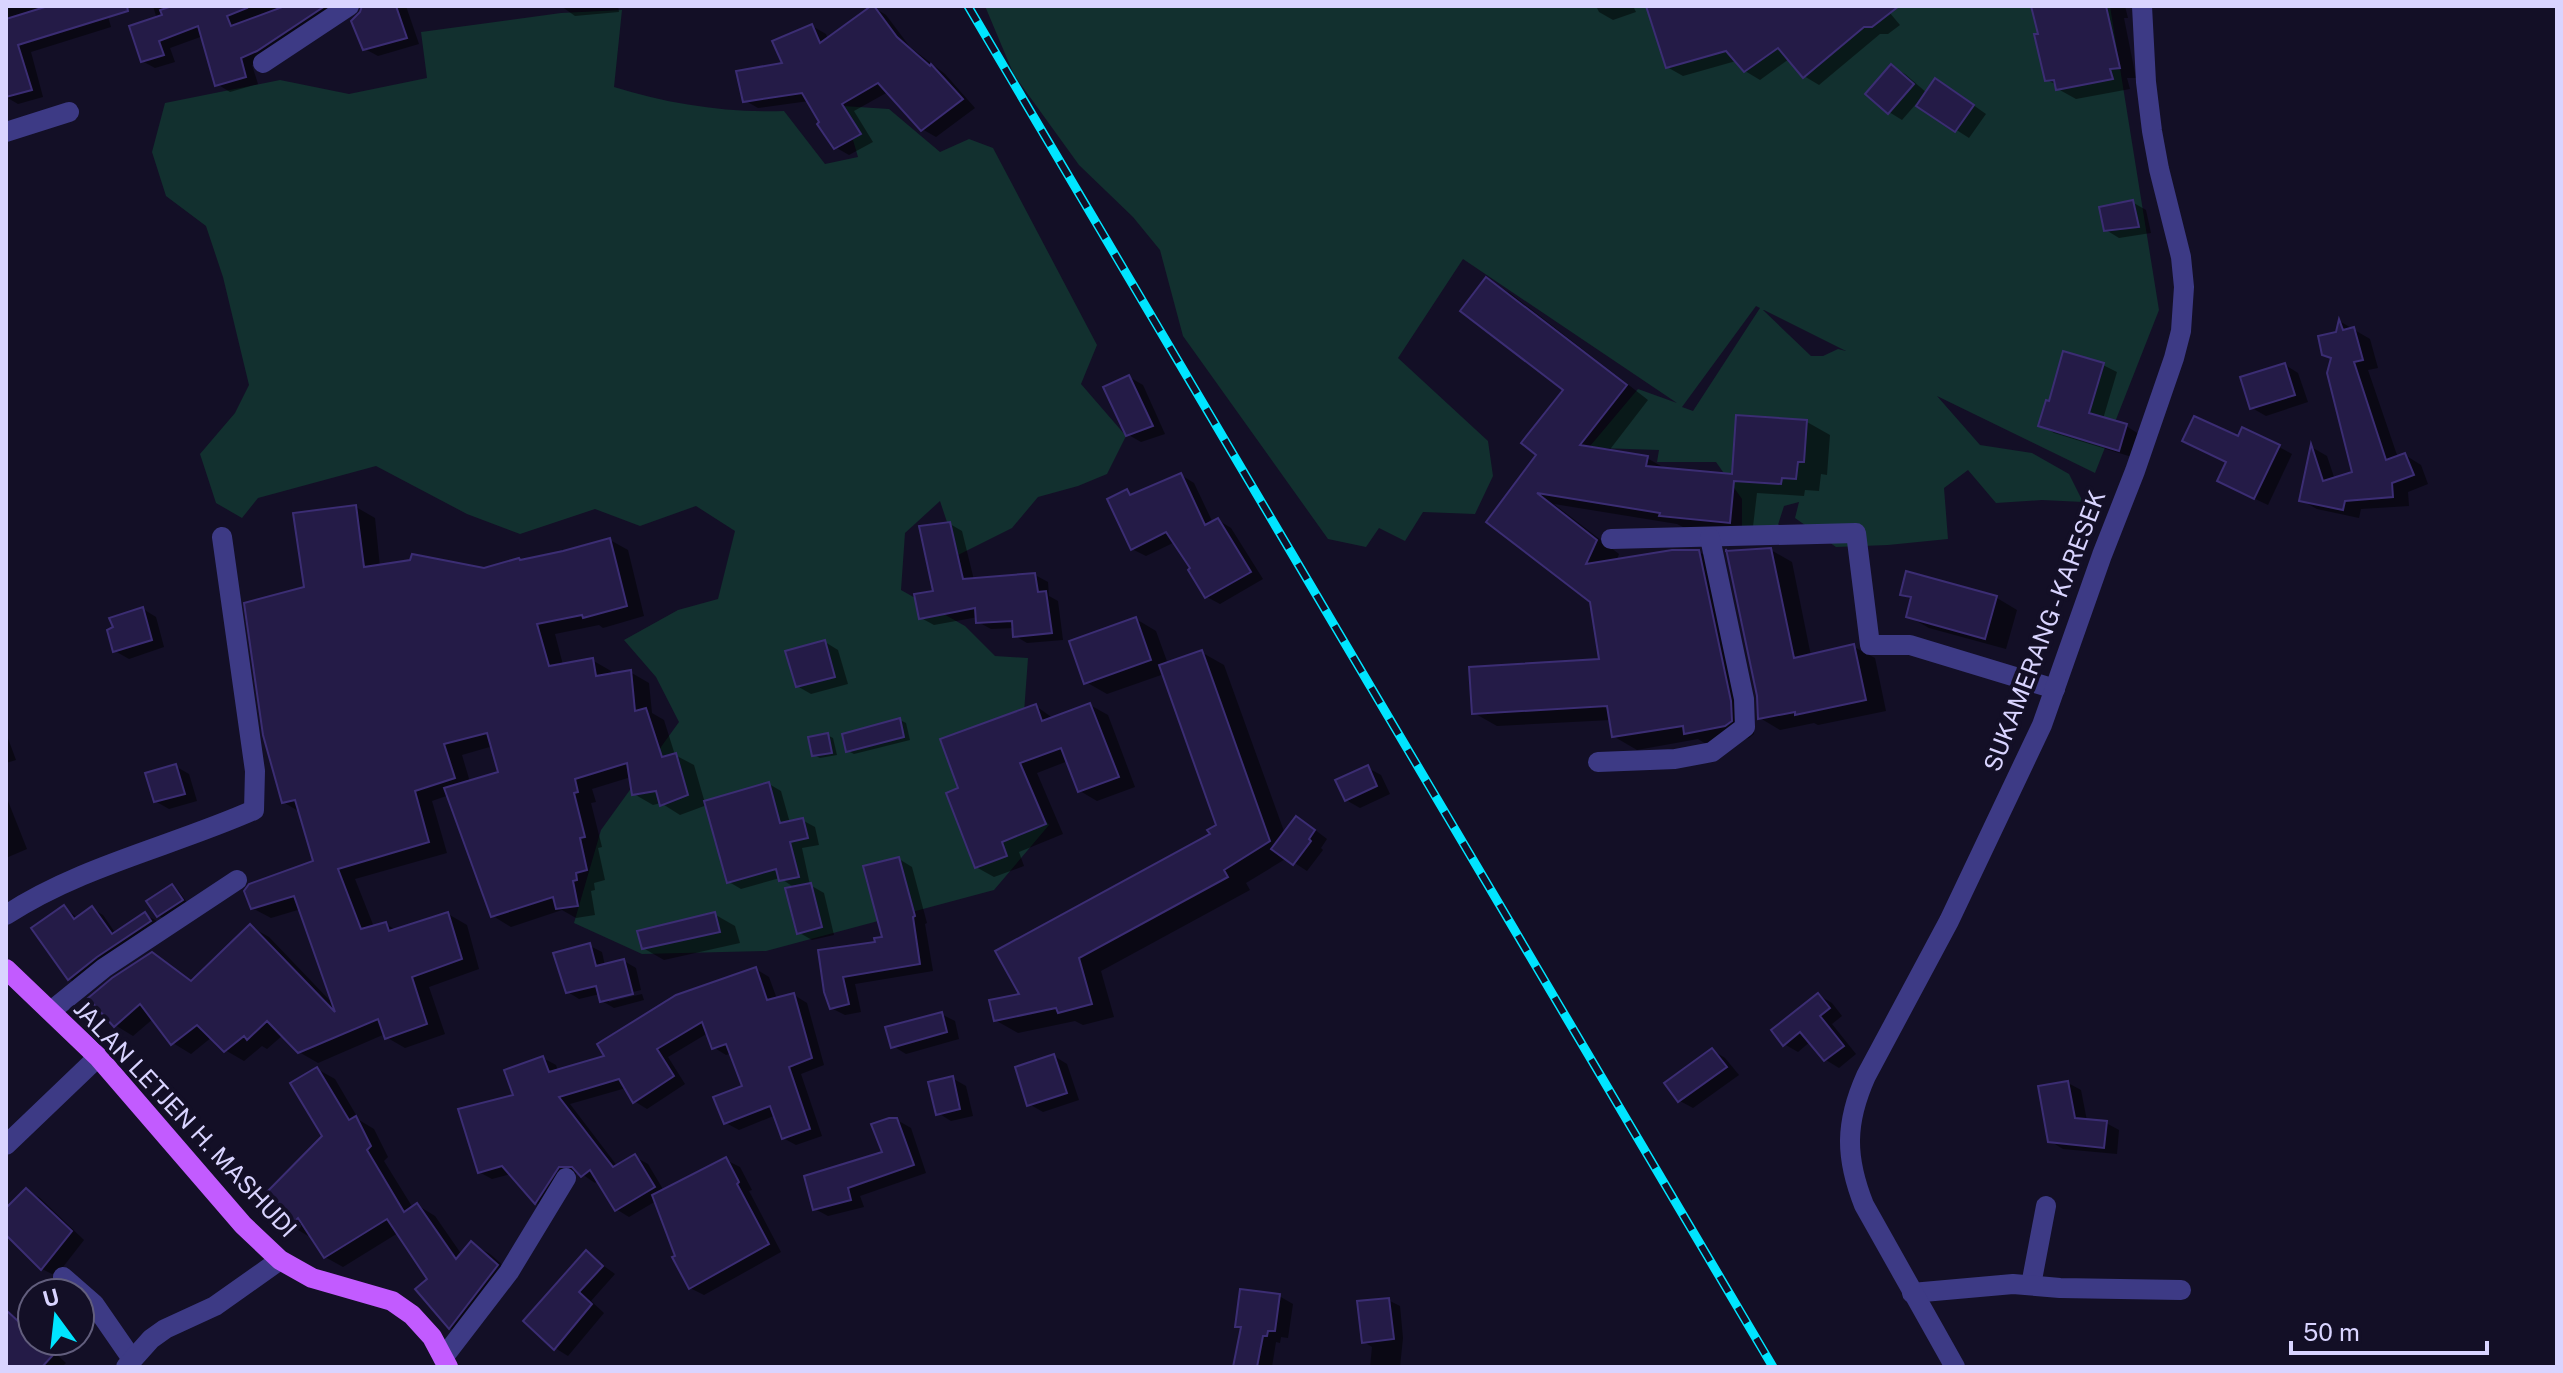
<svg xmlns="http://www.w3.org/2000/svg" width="2563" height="1373" font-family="'Public Sans',sans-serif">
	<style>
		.green { fill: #12302f; fill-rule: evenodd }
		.shadow { fill: #0007; fill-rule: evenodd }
		.building { fill: #241b47; stroke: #3b2d73; stroke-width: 2 }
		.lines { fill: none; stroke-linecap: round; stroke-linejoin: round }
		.minor { stroke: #3d3a85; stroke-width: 20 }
		.major { stroke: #c25bff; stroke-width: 20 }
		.rail-casing { stroke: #00e5ff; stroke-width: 9 }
		.rail { stroke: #130f26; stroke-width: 6; stroke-dasharray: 18; stroke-linecap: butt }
		.labels { text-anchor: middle; stroke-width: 8; stroke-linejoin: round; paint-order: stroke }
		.street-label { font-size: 24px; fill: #d9d4ff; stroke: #130f26 }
	</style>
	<rect width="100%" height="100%" fill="#130f26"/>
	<g class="green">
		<path d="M985,6H2110L2159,310L2095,473L1937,396L1980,445L2032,453L2069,474L2083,502L2042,500L1996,503L1968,470L1944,488L1948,539L1888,545L1836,547L1795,518L1799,502L1784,506L1777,528L1742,526V499L1716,462H1657L1659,450L1599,448L1559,483L1638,389L1677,403L1463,259L1398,358L1488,441L1493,476L1475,514L1423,512L1405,541L1379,528L1366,547L1328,539L1183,336L1160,250L1133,217L1079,165L1014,75ZM1756,306L1760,308L1693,411L1682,407ZM1763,310H1764L1846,351L1838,349L1823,356H1811Z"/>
		<path d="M622,10L614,87C668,104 727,113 784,111L825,164L858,157L843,106L889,109L940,152L969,139L993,148L1097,345L1081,384L1126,436L1107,474L1078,486L1038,497L1012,528L958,555L940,501L905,533L901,590L965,626L995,656L1028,658L1019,781L1049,825L994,890L766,951L642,954L574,923L601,830L679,722L656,677L624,640L678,610L718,599L735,531L696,506L640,526L595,509L520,534L467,514L376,466L258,498L242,518L216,503L200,454L235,413L249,385L223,277L206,226L166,196L152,152L165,103L280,80L349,94L427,78L421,32L561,13Z"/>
	</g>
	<g class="shadow">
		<path d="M6,6H105L111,27L31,52L43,97L18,104L6,97Z"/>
		<path d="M153,6H351L270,58L252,65L258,84L230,92L217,84L203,36L170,48L175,62L155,68L142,61L157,19Z"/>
		<path d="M364,6H406L419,44L378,56L365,49Z"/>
		<path d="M561,6H618L619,12L575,16Z"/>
		<path d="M1596,6H1633L1636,12L1613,20L1599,12Z"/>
		<path d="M1648,6H1884L1900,25L1888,34H1880L1819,85L1804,76L1789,59L1760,80L1745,71L1736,61L1683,76L1667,67Z"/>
		<path d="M2033,6H2125L2128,18H2124L2136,78H2127L2130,89L2076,99L2058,89L2057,85L2047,80Z"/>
		<path d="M873,7L886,15L910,47L945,74L975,108L936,137L922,129L888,92L854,111L873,142L849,155L835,147L809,101L758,108L744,100L785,65L812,26L826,34L828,40Z"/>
		<path d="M1892,67L1905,74L1927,93L1949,88L1986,114L1969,138L1916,104L1902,120L1889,112Z"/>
		<path d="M2132,202L2146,210L2151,233L2119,238L2106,230Z"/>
		<path d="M1487,280L1510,293L1648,400L1608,452L1647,458L1668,470L1734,477L1807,422L1830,435L1827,475L1821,474L1819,491L1805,490L1804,496L1757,493L1752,535L1685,528L1677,524L1554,504L1619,554L1616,562L1699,552L1722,565L1754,715V734L1749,738L1709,746L1698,739L1637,750L1613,736L1611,720L1497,726L1474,713L1602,661L1592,601L1489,522L1538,455L1565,390Z"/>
		<path d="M2341,322L2370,339L2378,368L2368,370L2398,458L2405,455L2421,465L2428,484L2408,492L2409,506L2361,509L2359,518L2317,509L2301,500L2313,448L2327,456L2335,480L2355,474L2338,333Z"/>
		<path d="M2103,365L2117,372L2103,419L2126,426L2139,434L2132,457L2054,433L2041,425Z"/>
		<path d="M2285,365L2298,373L2308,402L2266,416L2252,408Z"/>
		<path d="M1129,377L1143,385L1165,434L1141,442L1127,434Z"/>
		<path d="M2239,439L2279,447L2292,454L2268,505L2232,488L2228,462Z"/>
		<path d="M1181,475L1194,483L1213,523L1218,520L1231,528L1263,579L1220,604L1207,597L1193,569L1175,542L1146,556L1132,549L1127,492L1134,496Z"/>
		<path d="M356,507L375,518L380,567L484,570L610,540L628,550L644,616L603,628L599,625L555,634L563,665L592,660L611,671L612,675L630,672L649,683L652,713L664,720L675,755L694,765L705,803L769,784L781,791L790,823L802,820L815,827L819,845L802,848L810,885L824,893L834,935L812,940L798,932L795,888L780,878L741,889L729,882L707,805L680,815L661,803L653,805L634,794L631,777L592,789L596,802L591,803L602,847L598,848L605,880L594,883L595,890L591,891L595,915L576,918L562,910L511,927L493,916L449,795L432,801L447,853L355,879L374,927L386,924L397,931L448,914L467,925L479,969L429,987L445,1034L405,1048L386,1037L385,1034L318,1063L299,1052L283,1035L267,1049L262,1046L244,1061L225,1050L212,1037L191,1054L173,1043L154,1018L133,1036L115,1025L152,954L193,982L251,927L269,937L335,1006L301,909L271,918L252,908L315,862L300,812L283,802L307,589ZM493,746L501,774L470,782L462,755Z"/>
		<path d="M950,524L962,531L974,580L1035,575L1048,582L1049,596L1058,601L1063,640L1027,643L1015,636L1014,628L991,629L978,622V617L934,625L921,618L935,593Z"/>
		<path d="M1771,550L1792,562L1811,656L1854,647L1875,658L1886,711L1818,725L1814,723L1780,730L1760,718L1759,696Z"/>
		<path d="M1907,574L1997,598L2017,610L2006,649L1929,628L1908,616L1912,600L1902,594Z"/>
		<path d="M143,609L156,617L164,647L129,659L115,651Z"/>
		<path d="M1136,619L1156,631L1168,664L1201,652L1224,665L1285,834L1310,826L1327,839L1321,848L1323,850L1307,871L1287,858L1246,883L1250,890L1101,971L1114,1017L1083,1025L1075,1021L1018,1033L995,1020L1212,835L1219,826L1164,674L1107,694L1086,682Z"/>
		<path d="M825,642L838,650L848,684L811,694L797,686Z"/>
		<path d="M1090,705L1108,715L1135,787L1097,801L1080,791L1068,761L1037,773L1063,834L1019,852L1024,866L994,877L976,867L961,789L1036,706L1054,719Z"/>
		<path d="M900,720L906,723L910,740L854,754L848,751Z"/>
		<path d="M6,733L16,760L6,763Z"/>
		<path d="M827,735L833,738L837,755L820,758L814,755Z"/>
		<path d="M175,766L189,774L197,801L169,809L155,801Z"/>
		<path d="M1368,768L1381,775L1390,794L1360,808L1346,800Z"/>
		<path d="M6,796L27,849L6,858Z"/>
		<path d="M899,859L912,867L927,923L925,924L933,971L855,984L861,1012L845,1015L831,1008L825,992L885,938Z"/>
		<path d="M172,886L178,890L188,904L165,919L159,916Z"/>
		<path d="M64,908L78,918L92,909L103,915L116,934L145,915L157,921L161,928L80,985L69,979L34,929Z"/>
		<path d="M714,914L735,926L740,943L664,960L643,948Z"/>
		<path d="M590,946L602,952L605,966L624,961L636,968L641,990L609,998V1002L642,994L644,1000L614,1008L602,1001L600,994L579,999L568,992Z"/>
		<path d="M756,969L769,977L777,999L794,995L807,1003L824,1065L801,1074L822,1136L796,1145L783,1138L776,1115L739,1130L726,1123L744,1087L732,1053L726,1055L713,1047L708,1033L668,1057L685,1084L647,1109L634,1101L626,1088L570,1104L618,1167L635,1157L648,1164L664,1191L726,1160L740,1167L752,1190L749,1191L781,1252L704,1295L690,1288L656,1201L629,1217L616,1209L599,1180L595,1183L579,1172L568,1178L549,1210L536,1203L511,1174L492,1179L479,1172L516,1096L543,1058L556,1065L558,1071L608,1057Z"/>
		<path d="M1818,995L1832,1003L1842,1016L1832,1024L1856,1054L1839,1068L1826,1060L1811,1041L1798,1052L1784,1044Z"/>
		<path d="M941,1014L955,1021L959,1039L906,1054L893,1046Z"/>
		<path d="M1712,1050L1725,1058L1739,1075L1693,1108L1680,1101Z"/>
		<path d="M1054,1056L1067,1064L1079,1100L1043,1112L1029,1104Z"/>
		<path d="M317,1069L335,1079L359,1120L374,1129L388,1157L384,1161L413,1208L417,1205L435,1216L462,1255L472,1244L490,1254L515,1276L468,1338L450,1328L429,1279L398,1233L343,1267L325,1257L310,1233L308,1236L290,1225L324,1137Z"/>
		<path d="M952,1078L966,1086L973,1116L951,1121L938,1113Z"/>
		<path d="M2068,1083L2081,1090L2087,1121L2106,1123L2119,1130L2117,1154L2063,1149L2050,1141Z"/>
		<path d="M897,1120L911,1128L926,1173L860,1196L864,1207L828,1216L815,1209L884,1154Z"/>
		<path d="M27,1190L40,1198L84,1240L56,1276L42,1269L6,1232V1210Z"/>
		<path d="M586,1253L615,1274L591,1301L604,1313L568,1356L555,1348Z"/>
		<path d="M1279,1296L1293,1304L1288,1338L1281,1337L1280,1343L1276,1342L1272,1367H1235L1242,1329L1237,1326Z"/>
		<path d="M1388,1300L1400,1306L1403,1338L1400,1367H1370L1372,1347L1364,1342Z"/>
		<path d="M6,1310L32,1332V1341H42L66,1363L62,1367H6Z"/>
	</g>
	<g class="building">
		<path d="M48,6H127L128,11L18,45L32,90L6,97V19Z"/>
		<path d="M172,6H246L247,8L227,16L231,26L285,6H325L257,51L241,58L246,77L215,86L198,26L159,41L164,55L141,62L129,26L162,15L160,10Z"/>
		<path d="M362,6H396L407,38L363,50L351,21L360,12Z"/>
		<path d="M871,6H874L897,37L930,66L931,64L963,99L921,131L878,83L842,104L861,134L834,149L817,124L819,122L802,93L743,102L736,71L782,63L772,41L812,24L820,43Z"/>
		<path d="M1646,6H1899L1872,27H1864L1803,78L1778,48L1744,72L1726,51L1666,68Z"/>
		<path d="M2031,6H2106L2120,68L2110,69L2113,79L2056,90L2054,80L2045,81L2034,34H2038Z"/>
		<path d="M1891,64L1914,84L1888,114L1865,94Z"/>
		<path d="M1935,78L1974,105L1955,132L1916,106Z"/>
		<path d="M2133,200L2139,227L2104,231L2099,207Z"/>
		<path d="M1486,277L1627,385L1580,445L1648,456L1646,466L1732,474L1736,415L1807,420L1804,462H1798L1796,479L1782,478L1781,484L1734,481L1730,523L1659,516L1660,513L1537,493L1597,540L1586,564L1672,550H1699L1731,701L1732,721L1725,726L1684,734L1683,726L1612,737L1607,706L1472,714L1469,667L1599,659L1590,602L1486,522L1536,455L1521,443L1563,390L1460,311Z"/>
		<path d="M2339,319L2343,330L2354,327L2363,360L2354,362L2386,460L2405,453L2414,475L2392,483L2393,497L2345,501L2343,510L2299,501L2311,444L2323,481L2352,472L2327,373L2331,358L2322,355L2318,336L2336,332Z"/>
		<path d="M2063,351L2104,363L2089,413L2127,424L2119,451L2038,426L2046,400L2049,401Z"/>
		<path d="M2285,363L2295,395L2250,409L2240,377Z"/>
		<path d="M1129,375L1153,426L1126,436L1103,387Z"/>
		<path d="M2194,416L2238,436L2242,427L2280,445L2254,499L2217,481L2226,462L2182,441Z"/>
		<path d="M1181,473L1205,525L1218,518L1251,572L1205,598L1188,570L1190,568L1166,532L1131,550L1107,499L1127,489L1130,495Z"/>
		<path d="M356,505L364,567L410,560L412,554L484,568L519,558L520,560L563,551L610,538L627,606L583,618L582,615L537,624L549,666L593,658L596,676L631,670L635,711L646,708L662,757L676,753L688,795L660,806L656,791L632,795L627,763L575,779L578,792L574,793L585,837L580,838L587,870L576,873L577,880L573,881L578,906L556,909L553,897L491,917L444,788L498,772L487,733L444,744L455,778L415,791L429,842L338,869L361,929L386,922L389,931L448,912L462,959L412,977L427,1024L385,1039L378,1019L298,1053L267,1021L247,1040L244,1036L224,1052L197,1025L171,1045L140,1004L114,1027L88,998L112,978L152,952L191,981L250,924L335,1012L294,896L251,909L244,891L249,884L313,861L295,800L282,803L263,735L244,603L304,587L293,513Z"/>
		<path d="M950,522L963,579L1035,573L1038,592L1046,591L1052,633L1013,637L1012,621L976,623L975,608L919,619L914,594L933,591L919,526Z"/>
		<path d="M1771,548L1794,658L1854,644L1866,700L1795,715V712L1758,719L1757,696L1726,549V551Z"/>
		<path d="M1906,571L1997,596L1985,639L1906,617L1911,597L1900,595Z"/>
		<path d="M143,607L152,640L113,652L107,630L113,627L109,618Z"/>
		<path d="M1136,617L1151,660L1084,684L1069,641Z"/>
		<path d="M825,640L835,677L796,687L785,651Z"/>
		<path d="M1202,650L1270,841L1224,870L1228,877L1079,958L1092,1004L1058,1013L1056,1008L994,1021L989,1000L1019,994L995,951L1210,834L1207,830L1216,825L1159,665Z"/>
		<path d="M1090,703L1119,777L1078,792L1061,748L1020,763L1046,824L1002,842L1007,856L975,868L946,793L958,788L940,739L1036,704L1042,721Z"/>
		<path d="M900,718L904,737L846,752L842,734Z"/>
		<path d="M828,733L832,753L812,756L808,737Z"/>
		<path d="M176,764L185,794L154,802L145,773Z"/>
		<path d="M1368,765L1377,786L1345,801L1335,780Z"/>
		<path d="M769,782L780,823L803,818L808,838L790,842L799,877L779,881L776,869L727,883L704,801Z"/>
		<path d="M1296,816L1315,830L1309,839L1311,841L1293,865L1271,849Z"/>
		<path d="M899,857L915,916L913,917L920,964L843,977L849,1004L830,1009L824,992L818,950L875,942L874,938L882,937L863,866Z"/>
		<path d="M811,883L822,927L797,934L785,888Z"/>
		<path d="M172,884L183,900L157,917L146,901Z"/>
		<path d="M64,905L74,919L92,906L112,934L145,912L151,921L97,957L68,980L31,928Z"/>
		<path d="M715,912L720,932L642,949L637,931Z"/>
		<path d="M590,943L596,966L624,959L633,994L600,1002L596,986L566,993L553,953Z"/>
		<path d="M756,967L767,1000L794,993L812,1058L789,1067L810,1129L782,1139L770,1106L724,1124L713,1097L742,1086L726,1044L712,1049L702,1022L657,1049L674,1076L633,1103L619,1079L559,1097L613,1167L635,1154L655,1187L615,1211L590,1170L581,1177L572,1167H559L535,1204L502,1166L478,1173L458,1109L513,1095L504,1070L543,1056L549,1072L604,1056L597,1044L676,995Z"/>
		<path d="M1818,993L1830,1008L1820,1016L1844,1046L1824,1061L1800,1032L1783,1046L1771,1030Z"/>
		<path d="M942,1012L947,1032L891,1048L885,1027Z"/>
		<path d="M1712,1048L1727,1067L1678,1102L1664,1083Z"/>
		<path d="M1054,1054L1067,1093L1027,1106L1015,1067Z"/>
		<path d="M317,1067L349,1120L356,1116L371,1146L367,1150L404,1212L417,1203L456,1259L471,1241L498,1265L449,1329L415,1289L427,1279L387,1219L324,1258L298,1218L289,1227L259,1200L322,1136L290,1083Z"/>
		<path d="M953,1076L960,1109L936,1115L928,1082Z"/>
		<path d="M2068,1081L2075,1118L2107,1121L2104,1148L2048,1142L2038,1086Z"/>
		<path d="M889,1118H897L914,1165L848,1188L851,1200L813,1210L804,1176L882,1152L871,1124Z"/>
		<path d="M726,1157L739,1182L737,1184L769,1244L689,1289L672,1257L675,1256L652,1195Z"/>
		<path d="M26,1188L72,1231L41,1270L6,1235V1208Z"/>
		<path d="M586,1250L603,1266L579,1292L592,1304L554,1350L523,1321Z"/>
		<path d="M1240,1289L1280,1294L1275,1331H1268L1267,1336H1263L1257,1367H1233L1241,1327H1235Z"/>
		<path d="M1389,1298L1394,1339L1362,1343L1357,1301Z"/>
		<path d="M6,1310L32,1334V1341H40L54,1354L42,1367H6Z"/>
	</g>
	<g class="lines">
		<g class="minor">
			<path d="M263,63L349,6"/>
			<path d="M6,132L69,112"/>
			<path d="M1611,539L1856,533L1870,645H1910L2055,689"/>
			<path d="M1598,762L1675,759L1712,752L1745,727L1744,699L1710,538"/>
			<path d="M6,915C81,866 173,846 254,810L255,771L222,537"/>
			<path d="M51,1011L104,968L237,880"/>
			<path d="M6,1145L98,1057"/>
			<path d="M63,1277L94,1304L132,1359"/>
			<path d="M2031,1285L2046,1206"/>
			<path d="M1912,1293L2013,1284L2060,1288L2181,1290"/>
			<path d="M443,1358L509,1272L566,1178"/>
			<path d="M126,1367L151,1339L165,1329L215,1306L280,1260"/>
			<path d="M1955,1367L1864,1205C1845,1157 1845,1123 1866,1076L1949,921L2042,725L2102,555L2135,471L2174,358L2181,331L2184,287L2181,257L2159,169L2152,131L2146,82L2142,6"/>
		</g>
		<path class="major" d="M6,969L98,1057L243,1225L280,1260L312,1278L392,1301L412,1315L432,1337L448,1367"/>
		<defs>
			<path id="rail" d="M968,6L1773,1367"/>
		</defs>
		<use href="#rail" class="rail-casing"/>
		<use href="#rail" class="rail"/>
	</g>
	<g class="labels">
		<g class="street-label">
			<text transform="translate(2045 631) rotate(-69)" y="8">SUKAMERANG - KARESEK</text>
			<text transform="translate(185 1119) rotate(47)" y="8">JALAN LETJEN H. MASHUDI</text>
		</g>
	</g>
	<rect width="2563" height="1373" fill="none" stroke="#d9d4ff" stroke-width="16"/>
	<g transform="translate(56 1317) rotate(345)"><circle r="38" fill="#130f26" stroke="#625e7d" stroke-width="2"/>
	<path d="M0-6L14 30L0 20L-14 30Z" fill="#00e5ff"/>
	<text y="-12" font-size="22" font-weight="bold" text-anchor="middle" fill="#d9d4ff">U</text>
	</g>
	<path d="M2291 1341v12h196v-12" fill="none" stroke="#d9d4ff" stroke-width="4"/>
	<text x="2303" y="1341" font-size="24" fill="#d9d4ff" stroke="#130f26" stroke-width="6" paint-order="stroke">50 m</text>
</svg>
